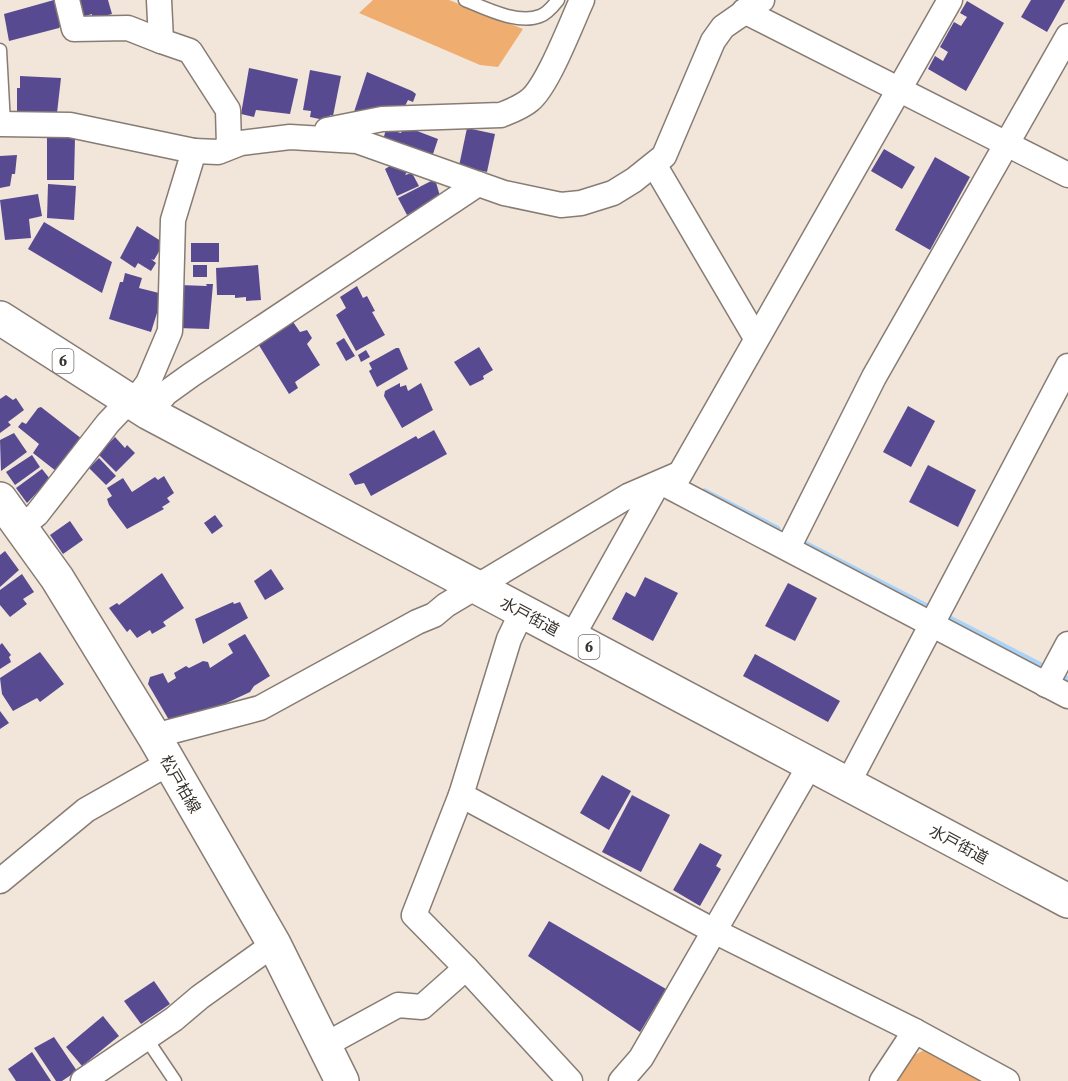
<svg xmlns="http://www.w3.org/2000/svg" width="1068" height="1081" font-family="'Source Serif 4','Noto Sans JP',serif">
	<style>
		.green { fill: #efad6f }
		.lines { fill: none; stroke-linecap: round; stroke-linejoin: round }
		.stream { stroke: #aad3f8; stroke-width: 7 }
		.building { fill: #584a91 }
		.lane-casing { stroke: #877c73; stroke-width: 15 }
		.street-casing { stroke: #877c73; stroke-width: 27 }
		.secondary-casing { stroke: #877c73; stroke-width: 36 }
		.highway-casing { stroke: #877c73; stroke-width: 36 }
		.lane { stroke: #fff; stroke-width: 12 }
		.street { stroke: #fff; stroke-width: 24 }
		.secondary { stroke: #fff; stroke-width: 33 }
		.highway { stroke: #fff; stroke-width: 33 }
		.labels { text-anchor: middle; stroke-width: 6; stroke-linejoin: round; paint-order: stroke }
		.shield { fill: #fff; stroke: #74706d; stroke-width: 1.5 }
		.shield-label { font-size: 15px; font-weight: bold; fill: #38332f }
		.street-label { font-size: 16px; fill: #38332f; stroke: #fff }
	</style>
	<rect width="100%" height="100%" fill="#f2e6db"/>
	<g class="green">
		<path d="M373,0H449L523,29L498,67L480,65L359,13Z"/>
		<path d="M928,1048L986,1081H892L905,1060Z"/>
	</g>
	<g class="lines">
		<g class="stream">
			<path d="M705,492L777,529"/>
			<path d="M807,545L1068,680"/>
		</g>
	</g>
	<g class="building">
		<path d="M54,0L61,25L59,28L9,41L4,14Z"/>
		<path d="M75,0H108L112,14L92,19V14L82,17Z"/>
		<path d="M1031,0H1065L1047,32L1021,17Z"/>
		<path d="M967,1L1004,23L966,91L928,69L935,56L943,61L948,52L940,47L954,22L961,26L967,17L960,13Z"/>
		<path d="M249,68L298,79L290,114L256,110L254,117L241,114Z"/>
		<path d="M310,70L341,76L333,116L330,115L329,121L310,117L311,111L303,110Z"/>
		<path d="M367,72L412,91L416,94L413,102L408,100L402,112L369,118L354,112Z"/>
		<path d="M20,76L61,78L57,113H17V88H20Z"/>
		<path d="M404,126L438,139L431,160L382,144L386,129L401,133Z"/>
		<path d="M467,128L495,134L487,172L459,166Z"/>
		<path d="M47,138H75L74,180H47Z"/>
		<path d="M884,149L915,167L902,189L871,171Z"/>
		<path d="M17,155L15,174H12L10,186L0,188V156Z"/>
		<path d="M935,157L970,177L930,250L895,230Z"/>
		<path d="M390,166L407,172L405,175L412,173L419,186L397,196L385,169Z"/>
		<path d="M435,179L440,196L407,215L398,198Z"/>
		<path d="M48,184L76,186L74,220L47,218Z"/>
		<path d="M38,194L42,216L29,219L31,238L5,240L0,200Z"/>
		<path d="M44,222L112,262L102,293L28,249Z"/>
		<path d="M137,226L164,243L154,260L151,259L156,263L151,271L138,263L135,268L120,258Z"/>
		<rect x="191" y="243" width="28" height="19"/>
		<rect x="193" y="265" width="14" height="12"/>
		<path d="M258,265L261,300L246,301V297L235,298V295H217L216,268Z"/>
		<path d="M125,273L142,278L139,288L163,294L151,332L109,319L120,282H123Z"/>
		<path d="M206,284H213L209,329L177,328L179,285L207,286Z"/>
		<path d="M357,286L363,298L367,296L375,311L372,312L385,335L356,351L336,315L346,308L340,297Z"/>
		<path d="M291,319L300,332L307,330L312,338L307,344L320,365L295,382L298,388L289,394L257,342Z"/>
		<path d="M344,338L355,356L346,361L336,343Z"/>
		<path d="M479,347L493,370L483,376L484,379L470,386L454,362Z"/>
		<path d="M396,348H399L408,369L377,387L369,371L372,369L369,363Z"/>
		<path d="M366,350L370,357L361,362L358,355Z"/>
		<path d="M400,383V387L406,385L408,391L421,383L433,410L402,428L384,396L385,391Z"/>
		<path d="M6,395L13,400L16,398L24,410L8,422L11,425L0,433V399Z"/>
		<path d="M908,406L935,421L911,467L883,452Z"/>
		<path d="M41,407L82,439L56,471L33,453L39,444L18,427L22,422L26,424L38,408Z"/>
		<path d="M434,430L447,454L371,496L364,483L355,485L349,474L416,436L418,439Z"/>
		<path d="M14,433L27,452L1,471L0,440Z"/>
		<path d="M115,437L125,448L127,445L135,453L116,472L98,454Z"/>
		<path d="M32,455L40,467L15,485L6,472Z"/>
		<path d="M99,458L116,476L106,485L89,468Z"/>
		<path d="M928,465L976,490L958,527L909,502Z"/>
		<path d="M42,469L50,479L27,503L16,488Z"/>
		<path d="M164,476L174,493L167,498L170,502L162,507L164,509L127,529L109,505L107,499L112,496L107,488L123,478L132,492L155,477L158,480Z"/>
		<path d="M215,515L223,526L212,534L204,523Z"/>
		<path d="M70,521L83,540L63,554L50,535Z"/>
		<path d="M5,551L19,570L0,587V555Z"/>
		<path d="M271,569L284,589L265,600L254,581Z"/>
		<path d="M162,573L184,608L163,622L166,626L152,634L150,630L137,638L130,629L127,632L109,608L117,603L119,605Z"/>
		<path d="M22,574L34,592L23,599L27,604L10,617L0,605V590Z"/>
		<path d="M645,577L678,593L653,641L612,619L626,592L635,597Z"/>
		<path d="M788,583L817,598L795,641L765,626Z"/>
		<path d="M233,602L234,604L240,602L248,618L203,644L195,619Z"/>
		<path d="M245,634L270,676L254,686L250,692L218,707L169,720L148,684L150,677L163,673L168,683L176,678L174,673L186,666L189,668L203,661L208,662L210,668L233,653L228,644Z"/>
		<path d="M2,643L11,655L9,657L11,662L0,669V645Z"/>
		<path d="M40,652L64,684L40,702L37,698L13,711L2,694L0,678Z"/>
		<path d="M755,654L840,701L828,722L743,676Z"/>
		<path d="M0,711L9,723L0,729Z"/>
		<path d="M602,775L631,791L609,830L580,813Z"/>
		<path d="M632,795L670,815L641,872L602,852Z"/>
		<path d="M700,843L722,855L716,866L721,869L700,906L673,890Z"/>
		<path d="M549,921L666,989L640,1032L528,956Z"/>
		<path d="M154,981L170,1004L141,1024L124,1001Z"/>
		<path d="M103,1016L119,1036L82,1066L66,1047Z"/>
		<path d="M54,1037L77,1071L62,1081H56L34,1048Z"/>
		<path d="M32,1052L51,1081H16L8,1069Z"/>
	</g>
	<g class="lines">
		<defs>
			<g id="lane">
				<path d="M465,0C485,8 518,25 540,16C547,14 554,5 558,0"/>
				<path d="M0,50L4,124"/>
				<path d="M146,1038L175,1081"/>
			</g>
			<g id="street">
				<path d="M67,0L74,29L128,28L161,41"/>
				<path d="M159,0L161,41L190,51L228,110L229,146"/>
				<path d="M950,0L672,488L1068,696"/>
				<path d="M744,11L1068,175"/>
				<path d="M0,124L70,125L194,151L173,220L170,331L148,383L139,395L128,402L108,423L37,514L20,528"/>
				<path d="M327,130L382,119L501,115C511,111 522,107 530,100C548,85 571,24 582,0"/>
				<path d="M194,151L218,152L241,143L290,137L357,141L504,193L561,205L581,203L613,193L634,180L664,156L713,41L723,27L762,0"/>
				<path d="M655,166L756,338"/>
				<path d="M149,413L166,393L191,375L478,184"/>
				<path d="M788,548L874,377L1068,36"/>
				<path d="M572,637L657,485"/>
				<path d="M1046,685L1068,644"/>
				<path d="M154,736L260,708L417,622L434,615L446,605L628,496L679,474"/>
				<path d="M847,785L1068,366"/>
				<path d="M461,795L714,931L915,1031L1007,1081"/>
				<path d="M0,881L86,810L169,763"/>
				<path d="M466,968L570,1081"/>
				<path d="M325,1045L398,1005L422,1007L466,968L414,915L461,795L509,639L522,612"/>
				<path d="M83,1081L174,1019L200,997L274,944"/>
				<path d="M621,1081L641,1058L810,765"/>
				<path d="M882,1081L915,1031"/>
			</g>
			<path id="secondary" d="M0,499L57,578L154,736L274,944L342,1081"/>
			<path id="highway" d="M0,318L149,413L1068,901"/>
		</defs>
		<use href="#lane" class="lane-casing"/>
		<use href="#street" class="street-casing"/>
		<use href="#secondary" class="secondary-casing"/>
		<use href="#highway" class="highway-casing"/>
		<use href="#lane" class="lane"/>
		<use href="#street" class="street"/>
		<use href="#secondary" class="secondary"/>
		<use href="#highway" class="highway"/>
	</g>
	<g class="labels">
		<g class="shield">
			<rect x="52.5" y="349" width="21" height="24" rx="4.5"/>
			<rect x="578.5" y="635" width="21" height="24" rx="4.5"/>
		</g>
		<g class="shield-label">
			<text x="63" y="366">6</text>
			<text x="589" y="652">6</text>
		</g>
		<g class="street-label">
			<text transform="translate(530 616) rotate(28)" y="6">水戸街道</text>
			<text transform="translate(181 784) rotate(60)" y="6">松戸柏線</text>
			<text transform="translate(959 844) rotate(28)" y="6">水戸街道</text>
		</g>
	</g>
</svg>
